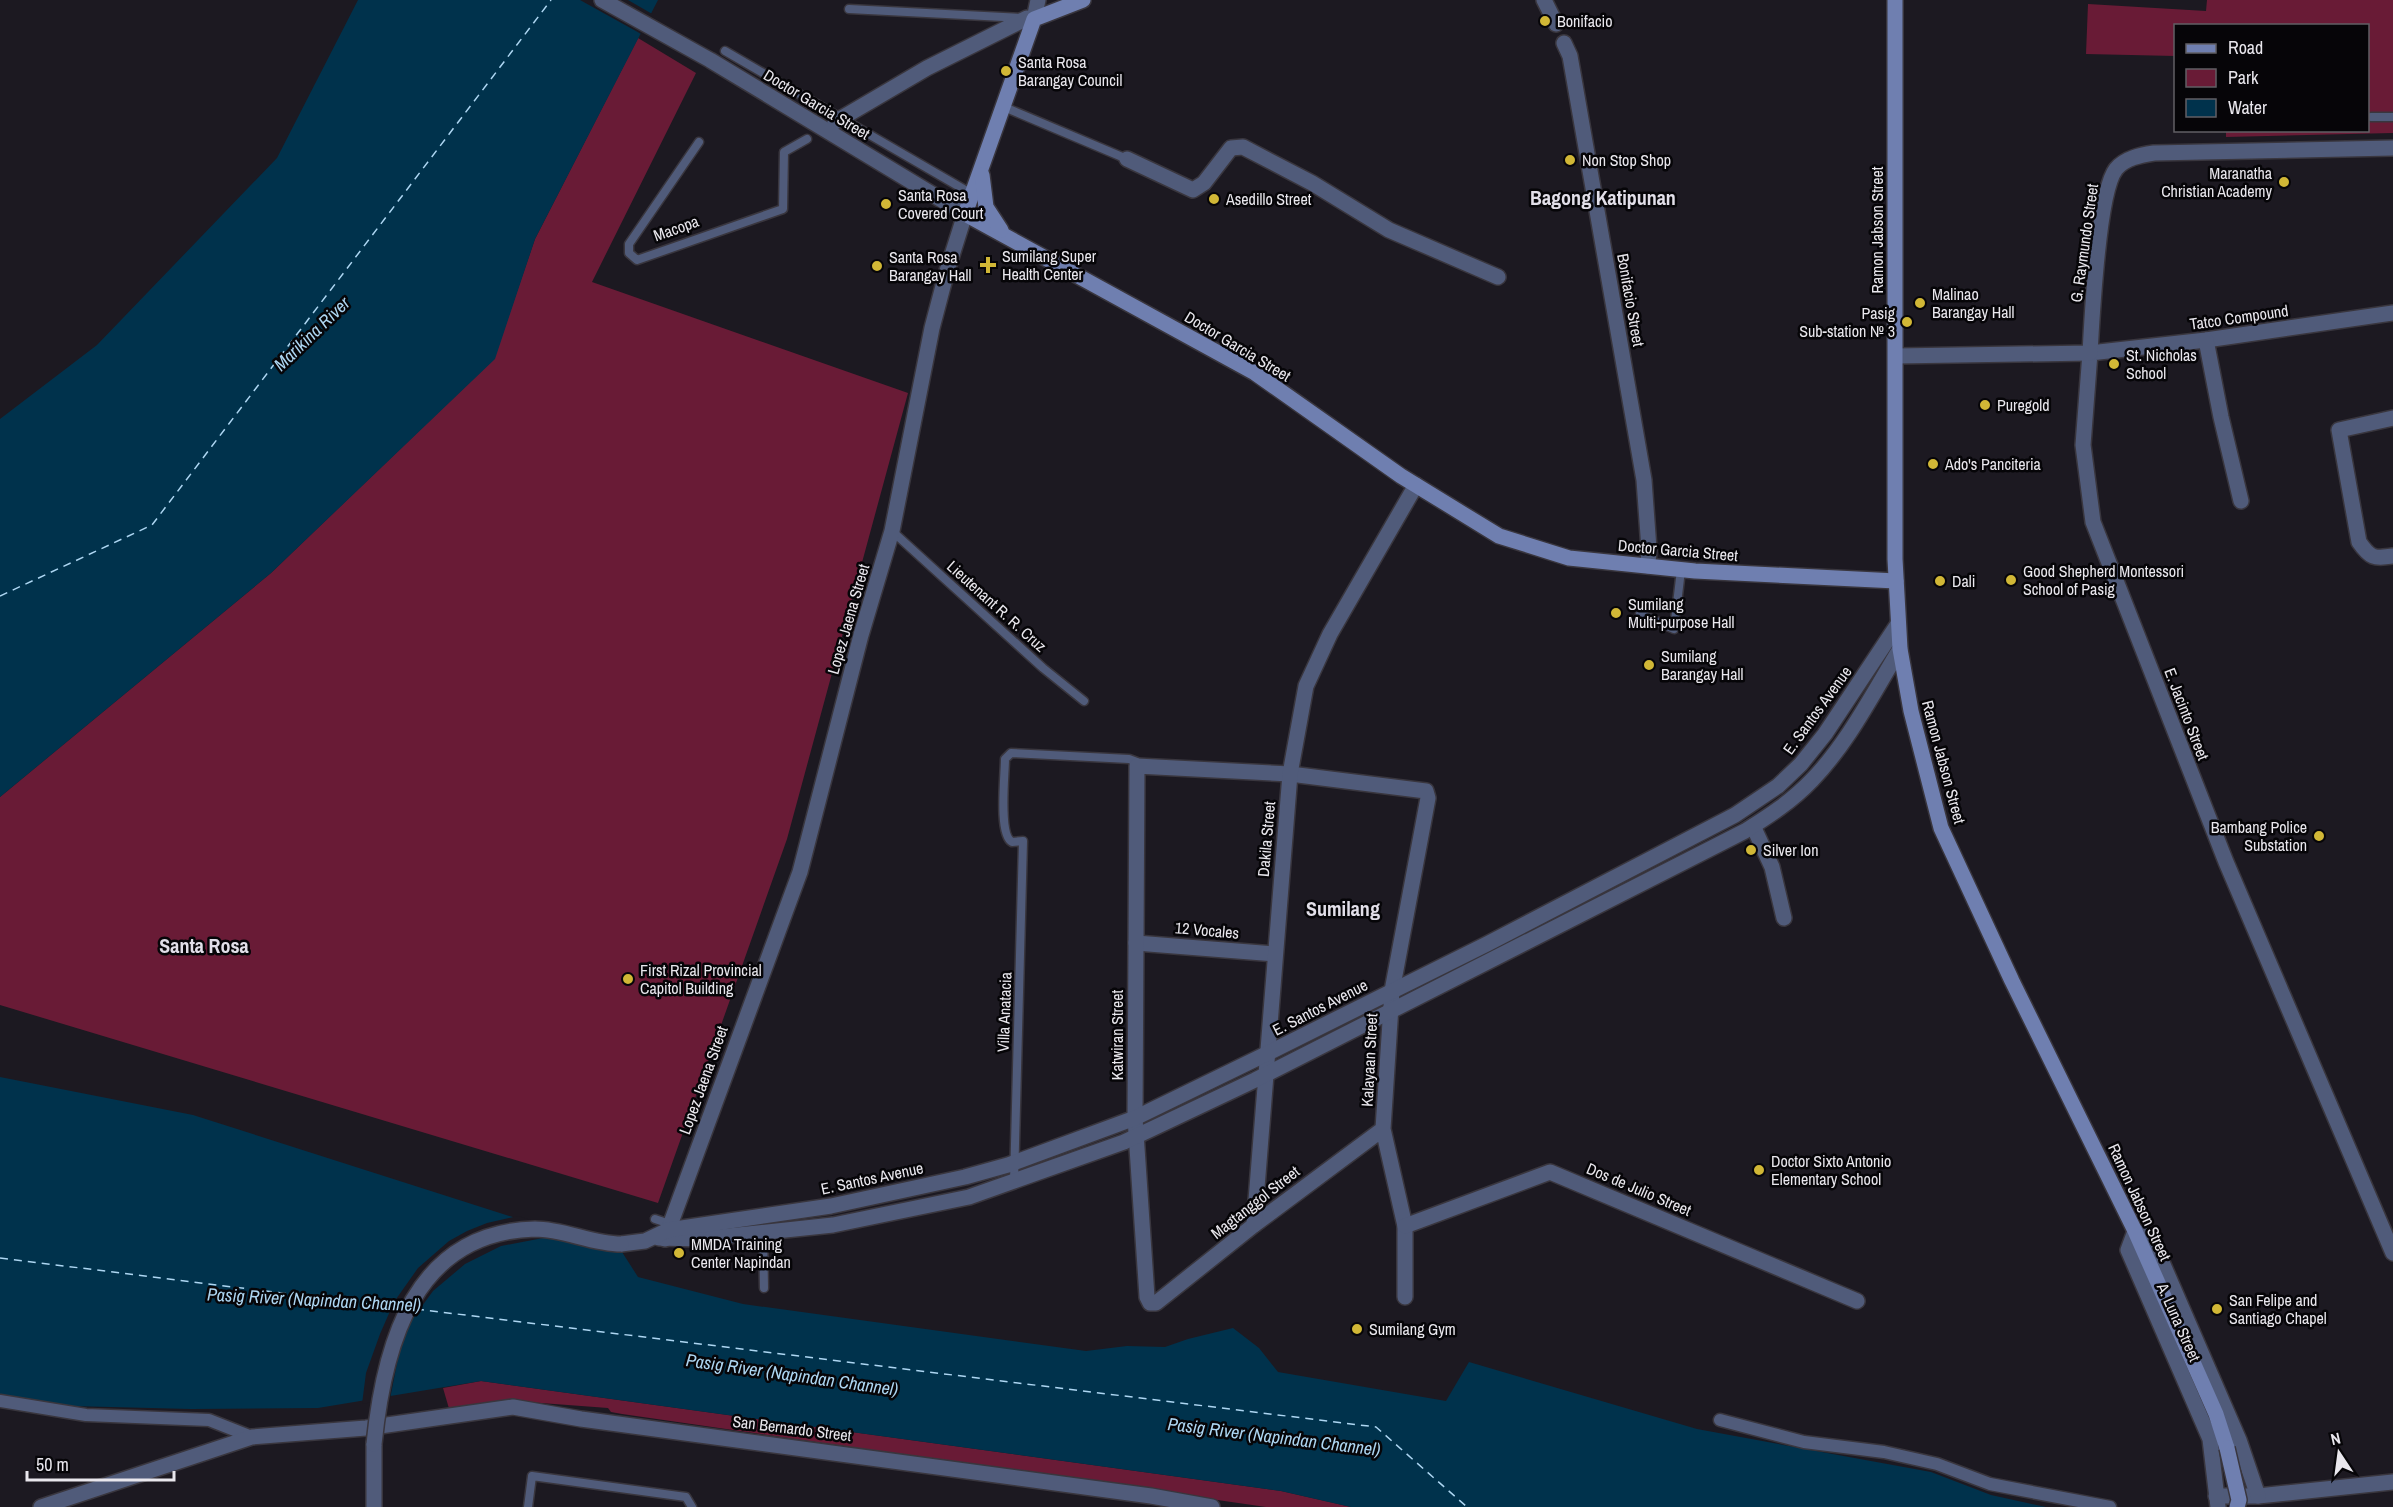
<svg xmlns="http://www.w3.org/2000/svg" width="2393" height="1507" font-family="'Archivo Narrow',sans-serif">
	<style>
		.green { fill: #691b36 }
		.water { fill: #00324c }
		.pier { fill: #1c1921 }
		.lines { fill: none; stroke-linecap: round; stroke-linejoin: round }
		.ferry { stroke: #add6f2; stroke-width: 1.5; stroke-dasharray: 8 6; stroke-linecap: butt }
		.service-casing { stroke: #39363e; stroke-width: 11 }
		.pedestrian-casing { stroke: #39363e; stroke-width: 15 }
		.minor-casing { stroke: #39363e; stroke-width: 18 }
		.tertiary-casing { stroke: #39363e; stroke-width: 18 }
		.secondary-casing { stroke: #39363e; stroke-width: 18 }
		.service { stroke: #505b7a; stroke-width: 8 }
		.pedestrian { stroke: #505b7a; stroke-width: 12 }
		.minor { stroke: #505b7a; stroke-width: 15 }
		.tertiary { stroke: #505b7a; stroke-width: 15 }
		.secondary { stroke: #6f7fb0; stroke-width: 15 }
		.tertiary-bridge-casing { stroke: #39363e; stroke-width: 18; stroke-linecap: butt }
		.secondary-bridge-casing { stroke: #39363e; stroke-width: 18; stroke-linecap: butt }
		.tertiary-bridge { stroke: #505b7a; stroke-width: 15 }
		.secondary-bridge { stroke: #6f7fb0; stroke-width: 15 }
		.poi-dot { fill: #d1b736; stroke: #060508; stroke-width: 2 }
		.labels { text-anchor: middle; stroke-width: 5; stroke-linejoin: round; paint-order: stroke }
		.poi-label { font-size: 16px; fill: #e9e7ed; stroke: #060508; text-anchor: start }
		.street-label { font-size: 16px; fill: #e9e7ed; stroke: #060508 }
		.water-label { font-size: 18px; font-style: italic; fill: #add6f2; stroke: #060508 }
		.quarter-label { font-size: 20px; font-weight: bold; fill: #e2dfe9; stroke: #060508 }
	</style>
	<rect width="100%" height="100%" fill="#1c1921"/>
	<g class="green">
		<path d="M2207,0H2393V133L2226,137V130H2368V26H2176L2175,56L2086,54L2088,4L2206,11Z"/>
		<path d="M638,38L696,73L592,282L908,393L787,839L658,1203L0,1005V797L271,573L494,359L535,239Z"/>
		<path d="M481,1381L1281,1491L1351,1507H1266L622,1414L611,1412L608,1408L514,1401L450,1412L443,1388Z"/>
	</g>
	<g class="water">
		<path d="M358,0H658L535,239L495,359L271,573L0,797V419L97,345L277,158Z"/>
		<path d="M0,1077L193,1115L622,1252L638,1277L743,1304L1086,1351L1127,1346L1165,1347L1188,1339L1233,1328L1259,1348L1278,1372L1446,1401L1469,1362L1697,1429L1931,1472L1991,1495L2046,1507H1351L1281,1491L481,1381L318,1408L191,1409L29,1405L0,1399Z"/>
	</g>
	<g class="pier">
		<path d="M580,0H628L654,15L643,35Z"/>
		<path d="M518,1216L620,1248L619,1253L561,1238H543L501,1246L465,1264L433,1291L409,1324L401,1343L390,1399L362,1404L366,1373L380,1334L394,1302L418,1268L449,1241L467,1231L487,1223Z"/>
	</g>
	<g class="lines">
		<g class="ferry">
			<path d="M0,596L152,525L551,0"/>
			<path d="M0,1258L402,1308"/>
			<path d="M416,1309L1376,1427L1467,1507"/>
		</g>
		<defs>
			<g id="service">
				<path d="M849,9L1022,18"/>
				<path d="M725,51L972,194"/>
				<path d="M1004,107L1127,159"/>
				<path d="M2371,117H2393"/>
				<path d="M699,142L629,244V253L637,260L783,209L784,152L807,139"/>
				<path d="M892,531L1043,668L1084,701"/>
				<path d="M1640,614L1674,629L1681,570"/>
				<path d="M1014,1182L1023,841L1012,842C998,835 1005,775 1005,759L1011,753L1129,759L1137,762V766"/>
				<path d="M655,1219L670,1224"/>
				<path d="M763,1233L764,1288"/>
				<path d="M528,1507L532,1476L686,1497L692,1507"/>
			</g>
			<g id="pedestrian">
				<path d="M0,1401L86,1415L209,1420L252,1437"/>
				<path d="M1720,1420L1804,1442L1884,1452L1937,1464L1990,1484L2110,1507"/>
			</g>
			<g id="minor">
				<path d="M1544,0L1556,24"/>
				<path d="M1034,19L1038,0"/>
				<path d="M1564,43L1570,56L1644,480L1649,549L1648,566"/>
				<path d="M835,122L927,68L1027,18"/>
				<path d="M1127,159L1193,190L1204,183L1231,148L1243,147L1312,183L1389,230L1498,277"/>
				<path d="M2393,313L2206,340L2090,353L2083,445L2093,522L2226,862L2393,1253"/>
				<path d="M2206,340L2221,417L2241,501"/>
				<path d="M2393,418L2339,430L2359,542C2370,558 2374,559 2393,556"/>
				<path d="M1753,826L1772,867L1784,918"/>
				<path d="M1136,943L1275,954"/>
				<path d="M1383,1129L1254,1225L1156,1303H1150L1147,1297L1135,1118L1137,766L1290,774L1426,791L1428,798L1392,991L1383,1129L1405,1226V1297"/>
				<path d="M1254,1225L1290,774L1306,686L1330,634L1416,485"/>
				<path d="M1405,1226L1550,1172L1857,1301"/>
				<path d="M2216,1496H2258L2393,1482"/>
				<path d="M41,1507L252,1437L366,1428L513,1407L581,1419L1151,1496L1212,1507"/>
				<path d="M2218,1507L2210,1439L2128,1250L2135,1231L2152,1239L2239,1440L2258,1496"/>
			</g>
			<g id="tertiary">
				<path d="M602,0L710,60L965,214L947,271L932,328L892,531L861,635L800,872L665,1239"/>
				<path d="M1896,356L2090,353C2092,318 2098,192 2116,169C2125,158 2141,155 2154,153L2393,148"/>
				<path d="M659,1238L700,1239L833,1225L969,1197L1124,1142L1255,1080L1745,831C1769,816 1792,801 1812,780C1848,743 1873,693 1900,649"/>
				<path d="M621,1244L645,1241L668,1230L831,1206L965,1177L1008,1165L1135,1118L1258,1058L1487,944L1735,815L1778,786L1801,764L1825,734L1898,624"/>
				<path d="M374,1507V1444"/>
			</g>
			<g id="secondary">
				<path d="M1083,0L1034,19L965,214L1255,373L1401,476L1499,536L1569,558L1695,571L1896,581"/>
				<path d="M1895,0V559L1900,649L1911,711L1941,828L2012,981L2135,1231L2216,1414L2227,1448"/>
				<path d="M982,175L986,207L1001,230"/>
			</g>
		</defs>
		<use href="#service" class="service-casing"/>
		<use href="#pedestrian" class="pedestrian-casing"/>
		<use href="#minor" class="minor-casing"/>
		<use href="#tertiary" class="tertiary-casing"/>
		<use href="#secondary" class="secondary-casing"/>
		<use href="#service" class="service"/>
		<use href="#pedestrian" class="pedestrian"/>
		<use href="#minor" class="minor"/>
		<use href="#tertiary" class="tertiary"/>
		<use href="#secondary" class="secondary"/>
		<defs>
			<path id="tertiary-bridge" d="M374,1444C384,1344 414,1232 535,1229C564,1229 592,1244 621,1244"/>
			<path id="secondary-bridge" d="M2227,1448L2239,1500L2237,1507"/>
		</defs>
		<use href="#tertiary-bridge" class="tertiary-bridge-casing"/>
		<use href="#secondary-bridge" class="secondary-bridge-casing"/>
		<use href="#tertiary-bridge" class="tertiary-bridge"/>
		<use href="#secondary-bridge" class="secondary-bridge"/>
	</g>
	<g class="poi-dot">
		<circle cx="1545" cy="21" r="6"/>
		<circle cx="1006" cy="71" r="6"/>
		<circle cx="1570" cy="160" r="6"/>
		<circle cx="2284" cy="182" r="6"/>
		<circle cx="1214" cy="199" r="6"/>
		<circle cx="886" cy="204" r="6"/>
		<path d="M985 256h6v6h6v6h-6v6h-6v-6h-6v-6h6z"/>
		<circle cx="877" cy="266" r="6"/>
		<circle cx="1920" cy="303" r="6"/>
		<circle cx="1907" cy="322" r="6"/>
		<circle cx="2114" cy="364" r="6"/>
		<circle cx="1985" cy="405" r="6"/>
		<circle cx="1933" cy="464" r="6"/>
		<circle cx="2011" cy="580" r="6"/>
		<circle cx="1940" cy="581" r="6"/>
		<circle cx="1616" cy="613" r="6"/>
		<circle cx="1649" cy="665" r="6"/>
		<circle cx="2319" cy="836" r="6"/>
		<circle cx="1751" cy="850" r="6"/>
		<circle cx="628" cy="979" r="6"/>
		<circle cx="1759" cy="1170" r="6"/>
		<circle cx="679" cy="1253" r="6"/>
		<circle cx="2217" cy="1309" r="6"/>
		<circle cx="1357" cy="1329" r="6"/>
	</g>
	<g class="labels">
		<g class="poi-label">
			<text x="1557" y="27">Bonifacio</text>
			<text x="1018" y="68">Santa Rosa<tspan x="1018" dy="18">Barangay Council</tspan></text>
			<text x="1582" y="166">Non Stop Shop</text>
			<text x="2272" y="179" text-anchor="end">Maranatha<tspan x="2272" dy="18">Christian Academy</tspan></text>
			<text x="898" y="201">Santa Rosa<tspan x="898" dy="18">Covered Court</tspan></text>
			<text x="1226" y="205">Asedillo Street</text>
			<text x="1002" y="262">Sumilang Super<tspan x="1002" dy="18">Health Center</tspan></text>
			<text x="889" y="263">Santa Rosa<tspan x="889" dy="18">Barangay Hall</tspan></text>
			<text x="1932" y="300">Malinao<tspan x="1932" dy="18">Barangay Hall</tspan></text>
			<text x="1895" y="319" text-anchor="end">Pasig<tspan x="1895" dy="18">Sub-station № 3</tspan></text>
			<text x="2126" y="361">St. Nicholas<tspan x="2126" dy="18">School</tspan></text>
			<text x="1997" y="411">Puregold</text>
			<text x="1945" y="470">Ado's Panciteria</text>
			<text x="2023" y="577">Good Shepherd Montessori<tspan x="2023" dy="18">School of Pasig</tspan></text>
			<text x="1952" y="587">Dali</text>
			<text x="1628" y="610">Sumilang<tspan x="1628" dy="18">Multi-purpose Hall</tspan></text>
			<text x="1661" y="662">Sumilang<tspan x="1661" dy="18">Barangay Hall</tspan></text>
			<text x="2307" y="833" text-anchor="end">Bambang Police<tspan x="2307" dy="18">Substation</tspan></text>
			<text x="1763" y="856">Silver Ion</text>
			<text x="640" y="976">First Rizal Provincial<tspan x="640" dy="18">Capitol Building</tspan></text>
			<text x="1771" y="1167">Doctor Sixto Antonio<tspan x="1771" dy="18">Elementary School</tspan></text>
			<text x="691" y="1250">MMDA Training<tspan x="691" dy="18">Center Napindan</tspan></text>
			<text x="2229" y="1306">San Felipe and<tspan x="2229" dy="18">Santiago Chapel</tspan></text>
			<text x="1369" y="1335">Sumilang Gym</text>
		</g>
		<g class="street-label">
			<text transform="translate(817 104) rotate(31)" y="6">Doctor Garcia Street</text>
			<text transform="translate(676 228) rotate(-20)" y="6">Macopa</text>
			<text transform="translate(1877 230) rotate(-90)" y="6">Ramon Jabson Street</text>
			<text transform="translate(2084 243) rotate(-82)" y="6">G. Raymundo Street</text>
			<text transform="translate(1631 300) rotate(80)" y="6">Bonifacio Street</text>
			<text transform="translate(2239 317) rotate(-8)" y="6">Tatco Compound</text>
			<text transform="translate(1238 346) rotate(31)" y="6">Doctor Garcia Street</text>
			<text transform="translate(1678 550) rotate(5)" y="6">Doctor Garcia Street</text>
			<text transform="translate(997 606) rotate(42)" y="6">Lieutenant R. R. Cruz</text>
			<text transform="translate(848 619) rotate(-74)" y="6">Lopez Jaena Street</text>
			<text transform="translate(1817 710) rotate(-54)" y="6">E. Santos Avenue</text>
			<text transform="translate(2187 714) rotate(69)" y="6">E. Jacinto Street</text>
			<text transform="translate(1944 762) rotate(75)" y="6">Ramon Jabson Street</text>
			<text transform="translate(1266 839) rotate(-85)" y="6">Dakila Street</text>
			<text transform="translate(1207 930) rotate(5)" y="6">12 Vocales</text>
			<text transform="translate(1320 1007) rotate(-27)" y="6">E. Santos Avenue</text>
			<text transform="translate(1004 1012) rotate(-88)" y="6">Villa Anatacia</text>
			<text transform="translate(1117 1035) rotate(-90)" y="6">Katwiran Street</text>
			<text transform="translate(1369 1060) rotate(-87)" y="6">Kalayaan Street</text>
			<text transform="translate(703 1080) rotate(-70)" y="6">Lopez Jaena Street</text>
			<text transform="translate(872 1178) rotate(-12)" y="6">E. Santos Avenue</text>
			<text transform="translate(1639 1189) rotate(23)" y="6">Dos de Julio Street</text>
			<text transform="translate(1255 1202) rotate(-38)" y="6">Magtanggol Street</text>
			<text transform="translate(2140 1202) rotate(65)" y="6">Ramon Jabson Street</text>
			<text transform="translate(2179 1322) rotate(66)" y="6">A. Luna Street</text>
			<text transform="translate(792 1428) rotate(7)" y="6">San Bernardo Street</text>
		</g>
		<g class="water-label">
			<text transform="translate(312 334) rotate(-44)" y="6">Marikina River</text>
			<text transform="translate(314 1300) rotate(3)" y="6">Pasig River (Napindan Channel)</text>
			<text transform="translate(792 1375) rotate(8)" y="6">Pasig River (Napindan Channel)</text>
			<text transform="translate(1274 1437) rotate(7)" y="6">Pasig River (Napindan Channel)</text>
		</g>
		<g class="quarter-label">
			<text x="1603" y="205">Bagong Katipunan</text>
			<text x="1343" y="916">Sumilang</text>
			<text x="204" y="953">Santa Rosa</text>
		</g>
	</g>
	<rect x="2174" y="24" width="195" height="108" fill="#060508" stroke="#615f64" stroke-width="1.5"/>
	<rect x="2186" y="44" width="30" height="9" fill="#6f7fb0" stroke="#615f64" stroke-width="1.5"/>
	<text x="2228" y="54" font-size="18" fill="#e9e7ed">Road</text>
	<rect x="2186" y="69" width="30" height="18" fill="#691b36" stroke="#615f64" stroke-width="1.5"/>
	<text x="2228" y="84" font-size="18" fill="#e9e7ed">Park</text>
	<rect x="2186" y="99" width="30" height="18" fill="#00324c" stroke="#615f64" stroke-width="1.5"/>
	<text x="2228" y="114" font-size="18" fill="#e9e7ed">Water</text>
	<g transform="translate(2339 1453) rotate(347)" stroke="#060508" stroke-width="4.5" paint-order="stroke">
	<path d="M0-4.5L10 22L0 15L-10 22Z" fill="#e9e7ed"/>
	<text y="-9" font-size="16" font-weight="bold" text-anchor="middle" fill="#e9e7ed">N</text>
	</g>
	<path d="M27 1471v9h147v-9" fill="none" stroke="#e9e7ed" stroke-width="3"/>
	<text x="36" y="1471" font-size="18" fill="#e9e7ed" stroke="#060508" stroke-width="4.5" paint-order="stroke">50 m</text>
</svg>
